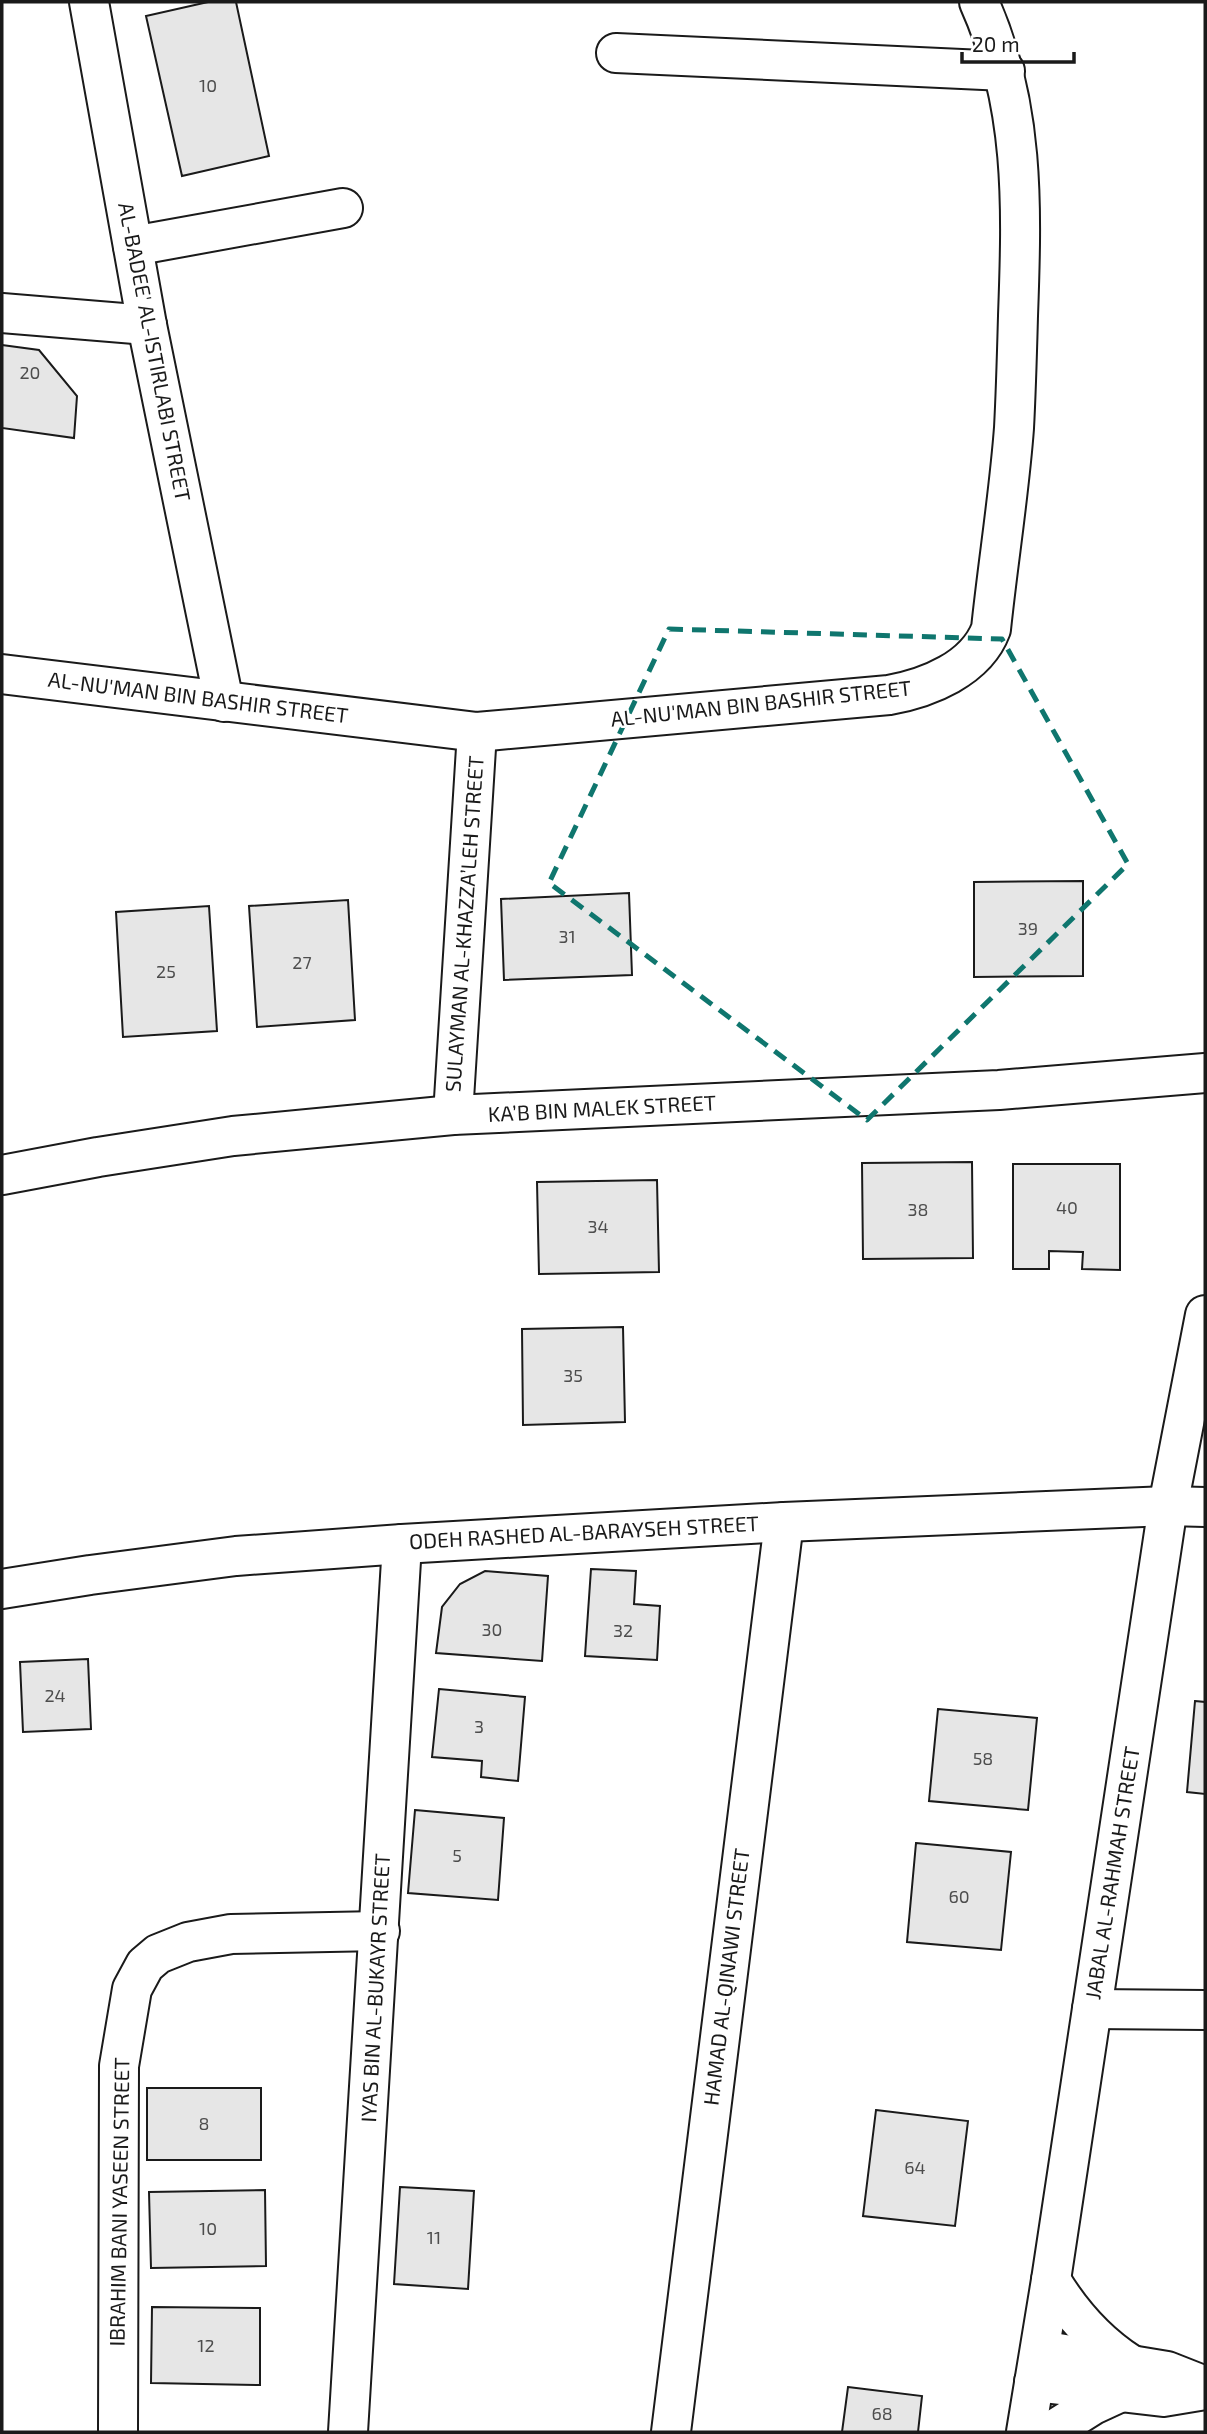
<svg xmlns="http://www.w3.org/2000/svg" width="1207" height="2434" font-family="'Exo 2',sans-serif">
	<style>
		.building { fill: #e6e6e6; stroke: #1a1a1a; stroke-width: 2 }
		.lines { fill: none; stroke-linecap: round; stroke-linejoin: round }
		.minor-casing { stroke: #1a1a1a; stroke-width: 42 }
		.minor { stroke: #fff; stroke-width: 38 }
		.marked { fill: none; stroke: #0f766e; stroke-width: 5; stroke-dasharray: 14 9; stroke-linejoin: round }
		.labels { text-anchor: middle; stroke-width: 5; stroke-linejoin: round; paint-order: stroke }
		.number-label { font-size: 18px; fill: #4d4d4d }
		.street-label { font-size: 21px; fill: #1a1a1a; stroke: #fff }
	</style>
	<rect width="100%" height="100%" fill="#fff"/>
	<g class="building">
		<path d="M208,2H236L269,156L182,176L146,16Z"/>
		<path d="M2,345L39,350L77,396L74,438L2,428Z"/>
		<path d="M1083,881V976L974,977V882Z"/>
		<path d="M629,893L632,975L504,980L501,899Z"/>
		<path d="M348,900L355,1020L257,1027L249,906Z"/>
		<path d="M209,906L217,1031L123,1037L116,912Z"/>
		<path d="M972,1162L973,1258L863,1259L862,1163Z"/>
		<path d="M1013,1164H1120V1270L1082,1269L1083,1252L1049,1251V1269H1013Z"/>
		<path d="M657,1180L659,1272L539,1274L537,1182Z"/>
		<path d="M623,1327L625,1422L523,1425L522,1329Z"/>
		<path d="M591,1569L636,1571L634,1604L660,1606L657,1660L585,1656Z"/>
		<path d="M485,1571L548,1576L542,1661L436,1653L442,1607L460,1584Z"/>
		<path d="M88,1659L91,1729L23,1732L20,1662Z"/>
		<path d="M439,1689L525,1697L518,1781L481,1777L482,1761L432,1757Z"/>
		<path d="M1195,1701L1205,1702V1794L1187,1792Z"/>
		<path d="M938,1709L1037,1718L1028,1810L929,1801Z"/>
		<path d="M415,1810L504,1818L498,1900L408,1893Z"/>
		<path d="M916,1843L1011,1852L1001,1950L907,1942Z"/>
		<rect x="147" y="2088" width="114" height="72"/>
		<path d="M876,2110L968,2121L955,2226L863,2216Z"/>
		<path d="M400,2187L474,2191L468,2289L394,2284Z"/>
		<path d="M265,2190L266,2266L151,2268L149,2192Z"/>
		<path d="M152,2307L260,2308V2385L151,2383Z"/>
		<path d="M848,2387L922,2396L918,2432H842Z"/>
	</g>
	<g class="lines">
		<defs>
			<g id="minor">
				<path d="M89,2L147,325L224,702"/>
				<path d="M616,53L1005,71"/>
				<path d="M133,246L343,208"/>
				<path d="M2,313L147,325"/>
				<path d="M2,674L477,732L889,695C928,688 976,669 991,629C998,562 1009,495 1014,428C1016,391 1017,353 1018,316C1022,206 1025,104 979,2"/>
				<path d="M453,1115L477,732"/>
				<path d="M2,1175L98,1157L233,1136L453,1115L999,1090L1205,1073"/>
				<path d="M2,1589L90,1575L236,1556L402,1544L784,1522L1168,1506L1205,1507"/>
				<path d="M1092,2009L1205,2010"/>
				<path d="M1051,2280C1072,2315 1096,2342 1130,2364"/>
				<path d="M1040,2350L1167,2371L1205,2386"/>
				<path d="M1034,2382L1163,2397L1205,2390"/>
				<path d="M118,2432L119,2066L132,1989L145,1965L158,1954L188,1942L231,1934L380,1931"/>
				<path d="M348,2432L402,1544"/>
				<path d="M671,2432L784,1522"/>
				<path d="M1026,2432L1051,2280L1168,1506L1205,1315"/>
				<path d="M1050,2432L1093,2405L1119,2393"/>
			</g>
		</defs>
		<use href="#minor" class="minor-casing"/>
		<use href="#minor" class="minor"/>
	</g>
	<path class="marked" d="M669,629L1002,639L1128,864L867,1120L549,883Z"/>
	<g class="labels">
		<g class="number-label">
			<text x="208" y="92">10</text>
			<text x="30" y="379">20</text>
			<text x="1028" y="935">39</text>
			<text x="567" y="943">31</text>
			<text x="302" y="969">27</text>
			<text x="166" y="978">25</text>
			<text x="1067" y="1214">40</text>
			<text x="918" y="1216">38</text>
			<text x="598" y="1233">34</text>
			<text x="573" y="1382">35</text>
			<text x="492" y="1636">30</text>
			<text x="623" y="1637">32</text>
			<text x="55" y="1702">24</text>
			<text x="479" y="1733">3</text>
			<text x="983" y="1765">58</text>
			<text x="457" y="1862">5</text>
			<text x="959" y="1903">60</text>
			<text x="204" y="2130">8</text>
			<text x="915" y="2174">64</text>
			<text x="208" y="2235">10</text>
			<text x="434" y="2244">11</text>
			<text x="206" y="2352">12</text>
			<text x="882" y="2420">68</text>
		</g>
		<g class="street-label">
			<text transform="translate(154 352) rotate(79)" y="7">AL-BADEE' AL-ISTIRLABI STREET</text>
			<text transform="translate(198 698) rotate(7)" y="7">AL-NU'MAN BIN BASHIR STREET</text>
			<text transform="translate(761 704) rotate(-6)" y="7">AL-NU'MAN BIN BASHIR STREET</text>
			<text transform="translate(465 924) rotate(-86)" y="7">SULAYMAN AL-KHAZZA’LEH STREET</text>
			<text transform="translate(602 1109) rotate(-3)" y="7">KA’B BIN MALEK STREET</text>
			<text transform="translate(584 1533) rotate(-3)" y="7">ODEH RASHED AL-BARAYSEH STREET</text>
			<text transform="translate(1113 1873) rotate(-81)" y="7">JABAL AL-RAHMAH STREET</text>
			<text transform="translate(727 1977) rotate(-83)" y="7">HAMAD AL-QINAWI STREET</text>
			<text transform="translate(376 1988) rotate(-87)" y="7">IYAS BIN AL-BUKAYR STREET</text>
			<text transform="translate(120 2202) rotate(-89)" y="7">IBRAHIM BANI YASEEN STREET</text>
		</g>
	</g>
	<rect width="1207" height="2434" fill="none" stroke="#1a1a1a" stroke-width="7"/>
	<path d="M962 52v10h112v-10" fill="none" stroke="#1a1a1a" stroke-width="3.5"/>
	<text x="972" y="52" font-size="21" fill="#1a1a1a" stroke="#ffffff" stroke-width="5" paint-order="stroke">20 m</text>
</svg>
